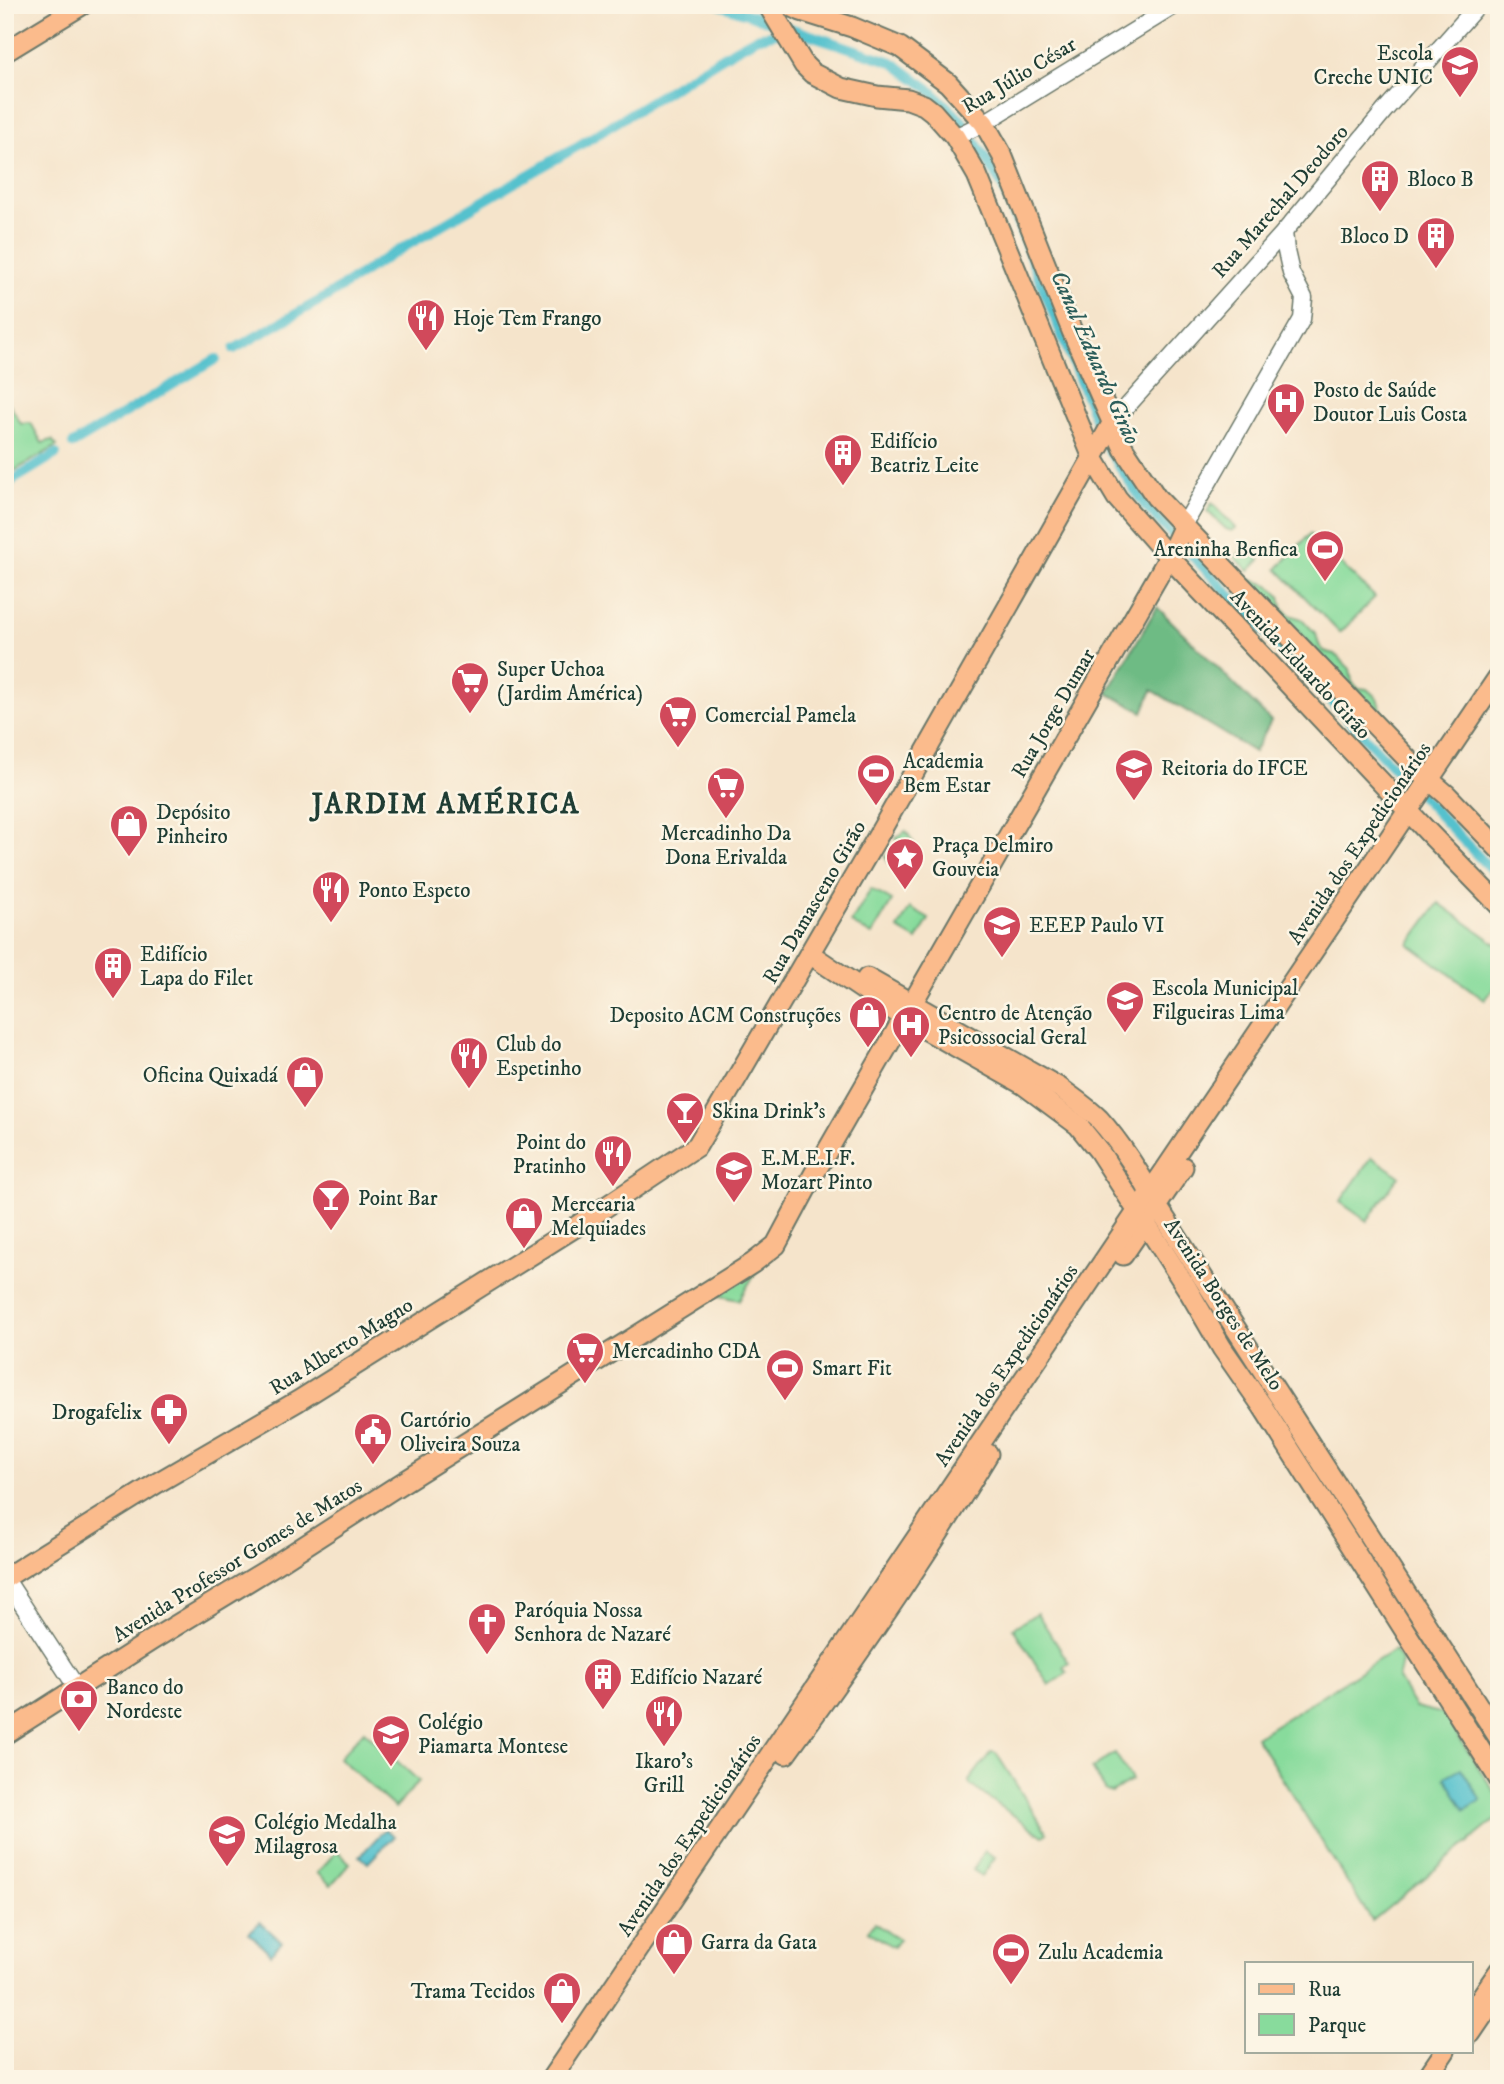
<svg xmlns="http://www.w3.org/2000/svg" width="1504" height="2084" font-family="'IM FELL DW Pica',serif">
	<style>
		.green { fill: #88db9c; stroke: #548c68; stroke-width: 2 }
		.forest { fill: #6ebb84; stroke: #467c5c; stroke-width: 2 }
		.water { fill: #54c1cd; stroke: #3a7f80; stroke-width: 2 }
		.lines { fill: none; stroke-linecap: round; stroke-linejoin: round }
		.canal { stroke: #54c1cd; stroke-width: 10 }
		.minor-casing { stroke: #6a7769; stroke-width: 19 }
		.major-casing { stroke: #6a7769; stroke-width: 23 }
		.minor { stroke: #fff; stroke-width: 16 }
		.major { stroke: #fbbb8c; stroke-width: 19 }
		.labels { text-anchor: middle; stroke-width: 5; stroke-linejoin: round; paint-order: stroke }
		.poi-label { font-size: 21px; fill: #1f3d34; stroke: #fcf5e5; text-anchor: start }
		.street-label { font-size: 21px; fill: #1f3d34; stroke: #fcf5e5 }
		.water-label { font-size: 23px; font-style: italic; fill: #2c5e5a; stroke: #fcf5e5 }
		.district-label { font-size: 28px; font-weight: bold; letter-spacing: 2px; fill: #1f3d34; stroke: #fcf5e5 }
	</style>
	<rect width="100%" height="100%" fill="#fcf5e5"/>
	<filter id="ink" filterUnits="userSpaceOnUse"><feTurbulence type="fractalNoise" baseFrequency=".0143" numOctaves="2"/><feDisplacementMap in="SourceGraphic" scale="14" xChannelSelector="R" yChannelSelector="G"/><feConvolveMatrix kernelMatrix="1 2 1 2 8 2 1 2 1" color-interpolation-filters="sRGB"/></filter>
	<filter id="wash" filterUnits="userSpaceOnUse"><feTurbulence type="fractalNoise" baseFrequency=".00686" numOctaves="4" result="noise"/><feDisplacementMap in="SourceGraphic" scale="28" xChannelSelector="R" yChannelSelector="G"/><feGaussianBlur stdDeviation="1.57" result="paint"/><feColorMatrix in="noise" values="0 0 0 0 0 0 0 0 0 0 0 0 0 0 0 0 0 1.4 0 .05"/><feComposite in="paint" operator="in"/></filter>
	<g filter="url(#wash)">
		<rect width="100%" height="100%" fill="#f5e4cb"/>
		<g class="green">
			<path d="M5,396L21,424L31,423L42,443L52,440L57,446L5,476Z"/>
			<path d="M1212,503L1236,528L1232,531L1226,529L1207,511Z"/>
			<path d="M1310,534L1375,597L1340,633L1277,569Z"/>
			<path d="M1246,546L1260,560L1249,571L1235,557Z"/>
			<path d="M1251,580L1269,585L1280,596L1282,607L1290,615L1302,619L1316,634L1319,645L1324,651L1335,654L1350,669L1352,682L1358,688L1367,689L1377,698L1386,723L1250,582Z"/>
			<path d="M906,831L921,854L910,861L896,838Z"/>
			<path d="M897,849L911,872L898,879L885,856Z"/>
			<path d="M871,889L892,901L872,935L851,923Z"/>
			<path d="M1439,903L1499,946V981L1485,1000L1409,944Z"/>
			<path d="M910,908L929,919L917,940L898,929Z"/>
			<path d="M1372,1157L1399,1176L1367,1221L1340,1202Z"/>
			<path d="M760,1265L739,1300L712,1294Z"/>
			<path d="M1037,1613L1069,1663L1063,1667L1067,1673L1049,1685L1013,1628Z"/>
			<path d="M1394,1650L1402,1662L1398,1679L1415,1707L1444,1714L1499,1799V1817L1372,1921L1256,1737Z"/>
			<path d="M364,1731L419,1781L395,1808L339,1758Z"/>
			<path d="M991,1752L996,1753L1047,1833L1043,1836L970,1785L969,1781Z"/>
			<path d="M1115,1753L1132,1780L1112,1793L1106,1791L1092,1768Z"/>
			<path d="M337,1851L350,1863L331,1885L317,1873Z"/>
			<path d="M985,1851L995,1857L982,1876L973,1870Z"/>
			<path d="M874,1923L899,1939L893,1947L868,1931Z"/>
		</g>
		<path class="forest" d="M1157,607L1271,721L1254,752L1152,690L1143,712L1107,693Z"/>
		<g class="water">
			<path d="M1461,1768L1481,1800L1465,1810L1445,1777Z"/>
			<path d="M385,1829L394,1836L368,1863L360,1856Z"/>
			<path d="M260,1922L282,1942L271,1954L249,1933Z"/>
		</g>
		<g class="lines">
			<g class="canal">
				<path d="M720,5L892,62L928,88L962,121L1001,183L1098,426L1109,450L1145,506L1499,878"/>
				<path d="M234,349L326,297L389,256L578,146L734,50L756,38L785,31"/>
				<path d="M73,444L216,359"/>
				<path d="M5,485L56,454"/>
			</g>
		</g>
	</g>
	<g filter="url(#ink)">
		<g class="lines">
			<defs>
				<g id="minor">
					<path d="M955,137L984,123L1176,5"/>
					<path d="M1113,422L1284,232L1385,110L1478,5"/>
					<path d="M1183,527L1302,319L1304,298L1291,273L1286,251L1284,232"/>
					<path d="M5,1578L77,1688"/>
				</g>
				<g id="major">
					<path d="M768,5L804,65L812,73L841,88L877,96L908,99L924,105L933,112L955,137L977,175L1093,458L1117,498L1169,557L1428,832L1499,905"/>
					<path d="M789,5L801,11L852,27L900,47L948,83L984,123L1002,155L1072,331L1124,449L1156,497L1420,772L1447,795L1499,849"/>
					<path d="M5,52L82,5"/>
					<path d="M810,954L905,1018L1024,1085L1078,1125L1099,1151L1187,1288L1222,1348L1263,1407L1499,1779"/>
					<path d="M867,978L1060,1088C1073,1098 1087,1107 1099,1119C1119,1141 1144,1179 1157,1206L1499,1738"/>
					<path d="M1123,1255L1183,1167"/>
					<path d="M5,1578L157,1483L298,1401L577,1226L697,1146L875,841L1113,422"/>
					<path d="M5,1734L152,1640L275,1565L391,1490L753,1263L776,1245L814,1174L1169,557L1183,527"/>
					<path d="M786,1754C857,1657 926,1557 988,1454"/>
					<path d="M1471,2012L1499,1971"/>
					<path d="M1471,2033L1492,2002"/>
					<path d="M551,2079L1499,676"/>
					<path d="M1426,2079L1445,2051"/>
				</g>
			</defs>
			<use href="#minor" class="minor-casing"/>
			<use href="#major" class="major-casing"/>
			<use href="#minor" class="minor"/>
			<use href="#major" class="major"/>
		</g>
	</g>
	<defs>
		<symbol id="school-pin" viewBox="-11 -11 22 30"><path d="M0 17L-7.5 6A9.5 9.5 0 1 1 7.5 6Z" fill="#d1495b" stroke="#fcf5e5"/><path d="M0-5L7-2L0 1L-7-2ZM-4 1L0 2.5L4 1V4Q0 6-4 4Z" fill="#fff"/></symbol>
		<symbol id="building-pin" viewBox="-11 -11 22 30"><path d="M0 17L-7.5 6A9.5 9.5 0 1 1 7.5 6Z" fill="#d1495b" stroke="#fcf5e5"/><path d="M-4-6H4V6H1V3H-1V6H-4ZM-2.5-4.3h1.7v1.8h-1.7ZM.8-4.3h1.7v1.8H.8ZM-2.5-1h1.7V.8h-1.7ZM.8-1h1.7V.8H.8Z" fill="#fff"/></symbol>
		<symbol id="restaurant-pin" viewBox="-11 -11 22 30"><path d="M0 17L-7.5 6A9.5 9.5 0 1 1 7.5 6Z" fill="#d1495b" stroke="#fcf5e5"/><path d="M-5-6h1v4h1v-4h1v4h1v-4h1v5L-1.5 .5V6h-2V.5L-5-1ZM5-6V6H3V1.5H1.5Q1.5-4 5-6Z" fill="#fff"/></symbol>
		<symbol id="hospital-pin" viewBox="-11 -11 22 30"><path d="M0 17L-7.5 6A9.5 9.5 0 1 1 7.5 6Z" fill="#d1495b" stroke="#fcf5e5"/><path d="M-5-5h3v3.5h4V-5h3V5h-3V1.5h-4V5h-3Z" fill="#fff"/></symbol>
		<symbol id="stadium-pin" viewBox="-11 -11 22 30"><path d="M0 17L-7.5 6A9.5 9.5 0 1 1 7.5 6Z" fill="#d1495b" stroke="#fcf5e5"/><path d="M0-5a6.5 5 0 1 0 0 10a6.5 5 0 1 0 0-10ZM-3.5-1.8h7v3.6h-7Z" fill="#fff"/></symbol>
		<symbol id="supermarket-pin" viewBox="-11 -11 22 30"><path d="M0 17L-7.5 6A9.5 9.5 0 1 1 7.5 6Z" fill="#d1495b" stroke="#fcf5e5"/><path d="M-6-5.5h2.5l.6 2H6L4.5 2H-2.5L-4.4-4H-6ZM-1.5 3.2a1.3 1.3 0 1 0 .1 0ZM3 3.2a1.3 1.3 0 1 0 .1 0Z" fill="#fff"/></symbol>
		<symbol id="university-pin" viewBox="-11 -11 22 30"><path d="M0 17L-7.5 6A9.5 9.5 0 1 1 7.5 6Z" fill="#d1495b" stroke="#fcf5e5"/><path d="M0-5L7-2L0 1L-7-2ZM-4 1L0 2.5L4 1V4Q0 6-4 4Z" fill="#fff"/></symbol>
		<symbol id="shop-pin" viewBox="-11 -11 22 30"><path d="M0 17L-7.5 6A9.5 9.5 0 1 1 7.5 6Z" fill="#d1495b" stroke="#fcf5e5"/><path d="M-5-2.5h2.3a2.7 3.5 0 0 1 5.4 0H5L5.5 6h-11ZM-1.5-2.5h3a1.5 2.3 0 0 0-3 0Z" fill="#fff"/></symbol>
		<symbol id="sight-pin" viewBox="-11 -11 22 30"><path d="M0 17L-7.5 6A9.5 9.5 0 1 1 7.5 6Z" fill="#d1495b" stroke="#fcf5e5"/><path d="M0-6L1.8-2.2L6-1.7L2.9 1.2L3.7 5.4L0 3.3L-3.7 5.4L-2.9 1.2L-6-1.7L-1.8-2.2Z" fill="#fff"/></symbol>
		<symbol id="bar-pin" viewBox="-11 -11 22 30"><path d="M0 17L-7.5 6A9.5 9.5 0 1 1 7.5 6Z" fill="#d1495b" stroke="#fcf5e5"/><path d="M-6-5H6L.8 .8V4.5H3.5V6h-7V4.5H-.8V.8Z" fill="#fff"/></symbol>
		<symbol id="pharmacy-pin" viewBox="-11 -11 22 30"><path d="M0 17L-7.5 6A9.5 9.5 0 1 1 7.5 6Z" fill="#d1495b" stroke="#fcf5e5"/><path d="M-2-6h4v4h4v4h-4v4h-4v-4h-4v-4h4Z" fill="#fff"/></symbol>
		<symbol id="civic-pin" viewBox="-11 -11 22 30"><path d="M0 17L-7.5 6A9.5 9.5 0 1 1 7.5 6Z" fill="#d1495b" stroke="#fcf5e5"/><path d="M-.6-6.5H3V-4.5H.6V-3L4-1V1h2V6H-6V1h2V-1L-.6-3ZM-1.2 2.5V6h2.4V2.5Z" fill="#fff"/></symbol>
		<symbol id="church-pin" viewBox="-11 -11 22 30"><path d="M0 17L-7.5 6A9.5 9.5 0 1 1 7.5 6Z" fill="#d1495b" stroke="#fcf5e5"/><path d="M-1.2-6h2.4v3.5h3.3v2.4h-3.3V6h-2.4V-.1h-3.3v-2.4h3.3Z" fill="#fff"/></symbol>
		<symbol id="bank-pin" viewBox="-11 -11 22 30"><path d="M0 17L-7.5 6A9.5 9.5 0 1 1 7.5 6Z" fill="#d1495b" stroke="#fcf5e5"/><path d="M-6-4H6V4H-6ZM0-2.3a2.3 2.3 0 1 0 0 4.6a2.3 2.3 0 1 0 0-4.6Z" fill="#fff"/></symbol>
	</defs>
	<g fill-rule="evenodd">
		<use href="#school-pin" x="1438" y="43" width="44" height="60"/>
		<use href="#building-pin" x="1358" y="157" width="44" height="60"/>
		<use href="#building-pin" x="1414" y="214" width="44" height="60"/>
		<use href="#restaurant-pin" x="404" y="296" width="44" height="60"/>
		<use href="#hospital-pin" x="1264" y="380" width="44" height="60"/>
		<use href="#building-pin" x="821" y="431" width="44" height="60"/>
		<use href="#stadium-pin" x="1303" y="527" width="44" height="60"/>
		<use href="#supermarket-pin" x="448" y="659" width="44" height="60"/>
		<use href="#supermarket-pin" x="656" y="693" width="44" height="60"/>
		<use href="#university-pin" x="1112" y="746" width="44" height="60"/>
		<use href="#stadium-pin" x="854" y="751" width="44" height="60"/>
		<use href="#supermarket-pin" x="704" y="764" width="44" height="60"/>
		<use href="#shop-pin" x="107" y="802" width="44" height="60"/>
		<use href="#sight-pin" x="883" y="835" width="44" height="60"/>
		<use href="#restaurant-pin" x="309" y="868" width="44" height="60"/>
		<use href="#school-pin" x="980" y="903" width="44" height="60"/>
		<use href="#building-pin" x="91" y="944" width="44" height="60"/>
		<use href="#school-pin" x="1103" y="978" width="44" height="60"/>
		<use href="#shop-pin" x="846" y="993" width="44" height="60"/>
		<use href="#hospital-pin" x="889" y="1003" width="44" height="60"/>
		<use href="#restaurant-pin" x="447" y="1034" width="44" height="60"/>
		<use href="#shop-pin" x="283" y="1053" width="44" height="60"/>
		<use href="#bar-pin" x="663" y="1089" width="44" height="60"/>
		<use href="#restaurant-pin" x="591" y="1132" width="44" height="60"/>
		<use href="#school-pin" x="712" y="1148" width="44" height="60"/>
		<use href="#bar-pin" x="309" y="1176" width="44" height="60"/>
		<use href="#shop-pin" x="502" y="1194" width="44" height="60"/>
		<use href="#supermarket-pin" x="563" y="1329" width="44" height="60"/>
		<use href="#stadium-pin" x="763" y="1346" width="44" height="60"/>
		<use href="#pharmacy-pin" x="147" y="1390" width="44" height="60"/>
		<use href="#civic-pin" x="351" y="1410" width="44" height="60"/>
		<use href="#church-pin" x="465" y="1600" width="44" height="60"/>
		<use href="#building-pin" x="581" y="1655" width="44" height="60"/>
		<use href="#bank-pin" x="57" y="1677" width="44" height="60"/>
		<use href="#restaurant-pin" x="642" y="1692" width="44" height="60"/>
		<use href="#school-pin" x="369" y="1712" width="44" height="60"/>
		<use href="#school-pin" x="205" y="1812" width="44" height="60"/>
		<use href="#shop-pin" x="652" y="1920" width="44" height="60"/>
		<use href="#stadium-pin" x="989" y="1930" width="44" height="60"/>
		<use href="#shop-pin" x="540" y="1969" width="44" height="60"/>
	</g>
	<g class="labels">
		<g class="poi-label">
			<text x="1433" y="60" text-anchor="end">Escola<tspan x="1433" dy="24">Creche UNIC</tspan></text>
			<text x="1407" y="186">Bloco B</text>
			<text x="1409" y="243" text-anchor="end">Bloco D</text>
			<text x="453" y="325">Hoje Tem Frango</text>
			<text x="1313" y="397">Posto de Saúde<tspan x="1313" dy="24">Doutor Luis Costa</tspan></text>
			<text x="870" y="448">Edifício<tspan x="870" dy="24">Beatriz Leite</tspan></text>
			<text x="1298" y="556" text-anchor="end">Areninha Benfica</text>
			<text x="497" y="676">Super Uchoa<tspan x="497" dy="24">(Jardim América)</tspan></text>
			<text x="705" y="722">Comercial Pamela</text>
			<text x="903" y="768">Academia<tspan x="903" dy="24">Bem Estar</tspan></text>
			<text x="1161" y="775">Reitoria do IFCE</text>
			<text x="156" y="819">Depósito<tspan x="156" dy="24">Pinheiro</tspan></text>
			<text x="726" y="840" text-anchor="middle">Mercadinho Da<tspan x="726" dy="24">Dona Erivalda</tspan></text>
			<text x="932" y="852">Praça Delmiro<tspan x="932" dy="24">Gouveia</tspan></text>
			<text x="358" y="897">Ponto Espeto</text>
			<text x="1029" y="932">EEEP Paulo VI</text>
			<text x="140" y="961">Edifício<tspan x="140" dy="24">Lapa do Filet</tspan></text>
			<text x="1152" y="995">Escola Municipal<tspan x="1152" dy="24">Filgueiras Lima</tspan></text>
			<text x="938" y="1020">Centro de Atenção<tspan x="938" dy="24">Psicossocial Geral</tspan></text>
			<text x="841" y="1022" text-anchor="end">Deposito ACM Construções</text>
			<text x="496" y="1051">Club do<tspan x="496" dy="24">Espetinho</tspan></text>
			<text x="278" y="1082" text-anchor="end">Oficina Quixadá</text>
			<text x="712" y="1118">Skina Drink's</text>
			<text x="586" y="1149" text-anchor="end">Point do<tspan x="586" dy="24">Pratinho</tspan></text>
			<text x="761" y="1165">E.M.E.I.F.<tspan x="761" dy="24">Mozart Pinto</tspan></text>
			<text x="358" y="1205">Point Bar</text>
			<text x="551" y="1211">Mercearia<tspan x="551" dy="24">Melquiades</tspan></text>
			<text x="612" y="1358">Mercadinho CDA</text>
			<text x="812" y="1375">Smart Fit</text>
			<text x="142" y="1419" text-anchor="end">Drogafelix</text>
			<text x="400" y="1427">Cartório<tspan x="400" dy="24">Oliveira Souza</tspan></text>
			<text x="514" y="1617">Paróquia Nossa<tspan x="514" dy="24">Senhora de Nazaré</tspan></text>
			<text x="630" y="1684">Edifício Nazaré</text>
			<text x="106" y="1694">Banco do<tspan x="106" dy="24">Nordeste</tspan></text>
			<text x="418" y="1729">Colégio<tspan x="418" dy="24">Piamarta Montese</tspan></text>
			<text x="664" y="1768" text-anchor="middle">Ikaro's<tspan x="664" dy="24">Grill</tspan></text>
			<text x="254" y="1829">Colégio Medalha<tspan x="254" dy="24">Milagrosa</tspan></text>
			<text x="701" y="1949">Garra da Gata</text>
			<text x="1038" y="1959">Zulu Academia</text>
			<text x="535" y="1998" text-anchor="end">Trama Tecidos</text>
		</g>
		<g class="street-label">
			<text transform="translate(1019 75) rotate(-31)" y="7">Rua Júlio César</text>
			<text transform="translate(1280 201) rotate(-49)" y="7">Rua Marechal Deodoro</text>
			<text transform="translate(1301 664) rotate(47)" y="7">Avenida Eduardo Girão</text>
			<text transform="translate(1053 713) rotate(-60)" y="7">Rua Jorge Dumar</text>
			<text transform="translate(1359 843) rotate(-56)" y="7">Avenida dos Expedicionários</text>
			<text transform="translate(814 902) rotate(-60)" y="7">Rua Damasceno Girão</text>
			<text transform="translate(1224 1304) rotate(57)" y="7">Avenida Borges de Melo</text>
			<text transform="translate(341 1346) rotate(-32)" y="7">Rua Alberto Magno</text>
			<text transform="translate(1006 1365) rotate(-56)" y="7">Avenida dos Expedicionários</text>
			<text transform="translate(237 1560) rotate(-32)" y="7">Avenida Professor Gomes de Matos</text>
			<text transform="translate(689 1835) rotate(-56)" y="7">Avenida dos Expedicionários</text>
		</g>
		<g class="water-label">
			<text transform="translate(1096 357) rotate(66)" y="8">Canal Eduardo Girão</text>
		</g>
		<g class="district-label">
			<text x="446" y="813">JARDIM AMÉRICA</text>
		</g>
	</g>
	<rect width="1504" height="2084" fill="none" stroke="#fcf5e5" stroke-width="28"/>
	<rect x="1245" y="1962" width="228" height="91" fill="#fcf5e5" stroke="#a4ab9e" stroke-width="2"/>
	<rect x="1259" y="1984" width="35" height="10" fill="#fbbb8c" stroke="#a4ab9e" stroke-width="2"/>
	<text x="1308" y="1996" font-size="21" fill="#1f3d34">Rua</text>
	<rect x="1259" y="2014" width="35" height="21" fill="#88db9c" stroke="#a4ab9e" stroke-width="2"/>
	<text x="1308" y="2032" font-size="21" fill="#1f3d34">Parque</text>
</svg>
